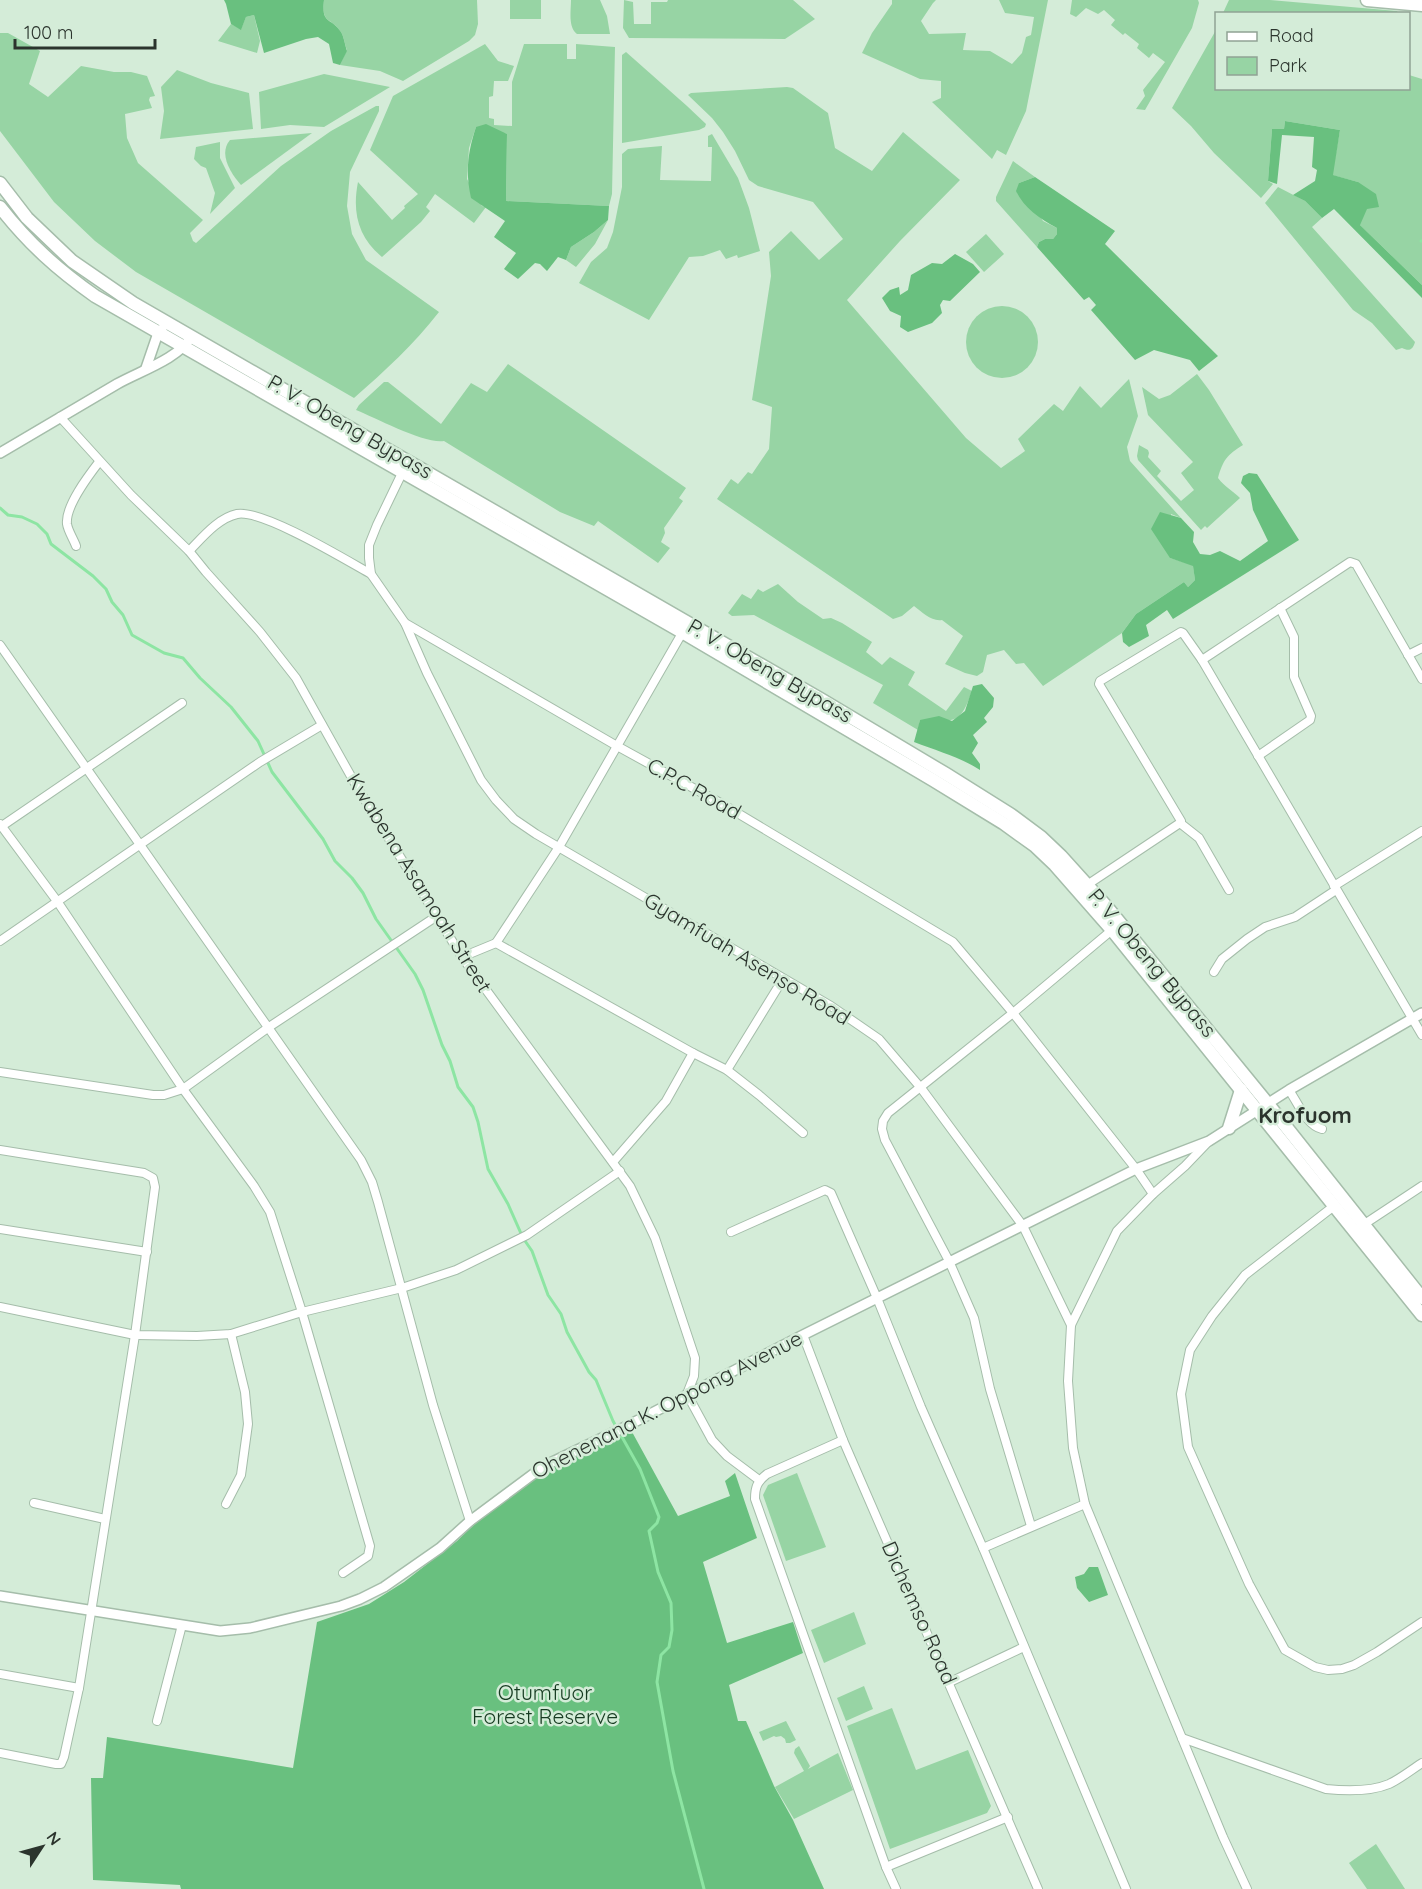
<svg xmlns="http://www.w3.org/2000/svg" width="1422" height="1889" font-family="Quicksand,sans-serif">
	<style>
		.green { fill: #97d4a4 }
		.forest { fill: #69c07f }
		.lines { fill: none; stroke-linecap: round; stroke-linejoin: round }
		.stream { stroke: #8de5a3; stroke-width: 3 }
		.minor-casing { stroke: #a5bdaa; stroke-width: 10 }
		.tertiary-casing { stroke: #a5bdaa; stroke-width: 12 }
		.primary-casing { stroke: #a5bdaa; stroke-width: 15 }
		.trunk-casing { stroke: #a5bdaa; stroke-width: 15 }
		.minor { stroke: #fff; stroke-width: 8 }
		.tertiary { stroke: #fff; stroke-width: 9 }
		.primary { stroke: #fff; stroke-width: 12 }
		.trunk { stroke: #fff; stroke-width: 12 }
		.labels { text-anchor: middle; stroke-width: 5; stroke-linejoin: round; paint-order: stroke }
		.street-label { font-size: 21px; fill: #2b342d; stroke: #d4ecd8 }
		.park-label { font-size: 21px; fill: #163b21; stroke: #d4ecd8 }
		.neighbourhood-label { font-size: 22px; font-weight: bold; fill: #2b342d; stroke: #d4ecd8 }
	</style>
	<rect width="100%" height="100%" fill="#d4ecd8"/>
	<g class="green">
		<path d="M324,0H477L478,24L475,35L469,41L403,81L380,71L340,65L347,50C345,45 344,37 341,32C331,17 321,24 324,0Z"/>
		<rect x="510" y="0" width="31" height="19"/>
		<path d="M571,0H600L607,16L610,34H577C568,27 571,11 571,0Z"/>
		<path d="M624,0L633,2L634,24H651V2H667L668,0H793L815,19L785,39L629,38L623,28Z"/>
		<path d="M892,0H936L933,3L921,21L929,34L966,33L963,50L990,51L1012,64L1022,53L1026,37L1031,35L1034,17L1005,13L999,0H1048L1026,111L1006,155L997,150L992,159L932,102L941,98V81L920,79L862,53L872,33L892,4Z"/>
		<path d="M1072,0H1198L1199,3L1192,28L1145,110L1136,109L1145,96L1143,90L1165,62L1153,53L1149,58L1137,48L1139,44L1125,33L1123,35L1111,25L1115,20L1104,10L1098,14L1086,8L1076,17L1070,14Z"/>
		<path d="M1229,0H1270L1397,11L1398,13H1223Z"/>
		<path d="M254,15L260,41L257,53L218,41L231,24L241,29L246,17Z"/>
		<path d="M1216,30V88H1408L1409,75L1422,79V285L1360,225L1358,182L1332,175L1340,130L1285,121L1284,129H1272L1268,181L1273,184L1261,198L1214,153L1191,126L1172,108Z"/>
		<path d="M0,33H8L40,51L29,84L48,97L81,66L114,72H131L147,76L155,96L150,97L149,100L152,108L125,114L127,138L138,163L203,220L190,233L193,241L196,243L281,166L331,131L376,106H379V111L350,172L347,206L352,234L366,260L439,312C414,344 385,371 354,398L136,272L95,241L54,202L0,131Z"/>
		<path d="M485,44L498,61L514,66L508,81H494L493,96L489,97V118L494,119V125L512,126V82L524,44H567V59H576V44L615,47L612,194L609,206L506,201L507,134L476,127L469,148L467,179L482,206L486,207L474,223L435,194L426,207L430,211L421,222L382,257C358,237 352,212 358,182L392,220L405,208L404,206L418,194L370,150L393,96Z"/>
		<path d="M626,52L687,106L706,124L705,127L699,130L622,143V55Z"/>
		<path d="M177,70L211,83L249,93L253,129L160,139L164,111L161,87Z"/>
		<path d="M324,74L390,87L324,127L290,125L261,129L259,92Z"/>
		<path d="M787,87L793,88L828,113L835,148L872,171L903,132L960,180L900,241L847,300L966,438L1001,468L1025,451L1018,439L1054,404L1063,411L1080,386L1101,408L1129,379L1138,416L1127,447L1130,461L1181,518L1171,514L1170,558L1193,565L1195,580L1188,587L1184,582L1136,614L1122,633L1043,686L1024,663L1016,664L1004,650L987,655L983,672L977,676L965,673L945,664L963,636L942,620C932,622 922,612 914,606L902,616L893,619L717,499L731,479L738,484L748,472L752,474L769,449L772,407L752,400L771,276L769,252L791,231L819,260L843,239L813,202L758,186L749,180L735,151L723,132L712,118L688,95L691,93Z"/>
		<path d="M312,133L241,185C231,174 218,154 230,140Z"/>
		<path d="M712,134L738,178L749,208L760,251L738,258L737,255L726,259L720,250L703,256L689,257L649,320L579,283L591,262L607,248L613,232L622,187V154L628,149L662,146L660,180L711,181L712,147H708V136Z"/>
		<path d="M220,142V158L235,188L210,214L215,193L206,168L201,166L194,159L196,147Z"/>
		<path d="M1013,161L1035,177L1019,183L1043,221L1057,228V234L1053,239H1045L1039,242L1037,247L996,201V197Z"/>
		<path d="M1278,187L1305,201L1322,218L1312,227L1415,342C1413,349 1410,352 1402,348L1396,350L1372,323L1353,310L1265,203Z"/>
		<path d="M608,220L595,244L576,267L566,260L571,247L594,232Z"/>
		<path d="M986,234L1004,254L984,272L966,252Z"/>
		<circle cx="1002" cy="342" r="36"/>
		<path d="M508,364L686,488L679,498L683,501L664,528L665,533L661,542L670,548L658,563L598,521L594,526L560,512L444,441C424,444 376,418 356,410L359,405L384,382H388L441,424L471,383L487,392Z"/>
		<path d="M1197,374L1209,390L1243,445C1227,455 1223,460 1218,478C1225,487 1233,491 1240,498L1207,528L1205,526L1201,530L1138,460L1137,456L1139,445L1148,450L1149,453L1148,457L1161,471L1157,476L1181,501L1194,490L1181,473L1193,462L1148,415L1142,387L1159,399L1170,395Z"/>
		<path d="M778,584L798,602L823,619L831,618L842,623L872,642L866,652L882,665L890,657L915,672L908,685L946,711L964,687L972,691C960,726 954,721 920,720L918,730L873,703L883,685L754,615L732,616L728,613L742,594L751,599L758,589L763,592Z"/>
		<path d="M797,1473L826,1547L786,1561L763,1495L768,1485Z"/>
		<path d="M854,1612L866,1644L824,1663L811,1630Z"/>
		<path d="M864,1686L873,1709L846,1721L837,1698Z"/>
		<path d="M892,1708L916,1770L968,1750L991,1806L987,1813L890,1849L847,1726Z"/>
		<path d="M786,1721L796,1740L790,1743H786L785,1739L781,1736L776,1737L774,1736L763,1741L759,1732Z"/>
		<path d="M799,1746L810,1766L808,1769L838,1753L853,1790L794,1819L775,1787L804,1771L794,1753L795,1749Z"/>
		<path d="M1376,1844L1405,1889H1367L1349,1863Z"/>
	</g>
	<g class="forest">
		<path d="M224,0H324C321,25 331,17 341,32C344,37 345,45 347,51L340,65L333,63L329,44L318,37L306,39L264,53L254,15L246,17L241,30L231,24L226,4Z"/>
		<path d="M1285,121L1340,130L1333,175L1358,182L1376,194L1379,207L1367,209L1360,225L1422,285V298L1334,209L1322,218L1305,201L1293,195L1315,181L1317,170L1312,167L1314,137L1282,135L1277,184L1268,181L1272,129H1284Z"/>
		<path d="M486,124L507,134L506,201L609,206L608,220L594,232L571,247L566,260L558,257L547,271L540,264L535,263L518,279L504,269L516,253L494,237L505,221L471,198C465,171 468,152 476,127Z"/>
		<path d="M1035,177L1115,231L1105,244L1218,356L1199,371L1190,360L1154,350L1135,360L1091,310L1096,305L1089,297L1084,300L1037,247L1039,242L1045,239H1053L1057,234V228C1040,219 1024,208 1016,191L1019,183Z"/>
		<path d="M955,254L973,264L980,272L950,301L943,300L940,305L942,313L932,323L908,332L900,327L901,316L890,311L882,298L890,290L899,287L900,295L908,290L911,275L932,263L942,264Z"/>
		<path d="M1249,473L1257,474L1299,540L1173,619L1167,610L1146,625L1149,636L1129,647L1123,642L1122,633L1136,614L1184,582L1188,587L1195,580L1193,566L1170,558L1151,529L1160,512L1181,518L1194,532L1193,542L1200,554L1210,555L1220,551L1240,561L1268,541L1253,510L1250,493L1241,483L1243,476Z"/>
		<path d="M982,684L994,698L993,707L984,718L987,722L973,735L978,743L972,753L980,764V770C960,757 937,751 914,742L920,720L939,716L952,721L965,711L973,686Z"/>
		<path d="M631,1430L678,1516L730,1496L725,1481L735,1473L757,1538L703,1562L727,1643L793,1622L803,1653L729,1685L738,1721H746L774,1786L793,1820L824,1889H181L180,1885L93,1880L91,1778H103L107,1737L293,1768L317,1622L369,1604L404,1582L457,1541L492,1507L542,1473L580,1453Z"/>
		<path d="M1089,1567H1098L1108,1595L1089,1602L1077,1588L1075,1577L1084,1574Z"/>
	</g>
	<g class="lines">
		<g class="stream">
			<path d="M1421,241H1422"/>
			<path d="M0,508L8,515L22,517L37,524L47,534L51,544L93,576L106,589L112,602L123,615L132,635L164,653L183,658L200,678L231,707L258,741L272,772L323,839L335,861L352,878L363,893L376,919L415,974L423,990L442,1045L450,1061L458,1087L473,1107L478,1122L488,1169L508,1204L523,1238L532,1251L548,1295L561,1314L567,1332L589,1372L596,1380L613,1421L640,1469L659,1517L657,1523L649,1531L658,1572L671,1603L672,1630L669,1647L661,1655L657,1682L673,1771L704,1889"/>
		</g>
		<defs>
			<g id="minor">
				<path d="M60,417L131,495L189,551L206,572L260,632L296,678L357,787L462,957L630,1186L655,1238L695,1358L694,1376L687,1394L712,1440L727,1456L759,1480"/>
				<path d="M403,471L377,525L369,545V558L371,574L405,623L617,746L724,805L953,942L1013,1013L1136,1169L1153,1194"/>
				<path d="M76,546C74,540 68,531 67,524C65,506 89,475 99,462"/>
				<path d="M189,551C202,538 218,518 237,514C262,509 346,560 371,574"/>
				<path d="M405,623L427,673L481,780L496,800L514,819L536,834L831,1006L879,1039L921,1088L1023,1226L1071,1325"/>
				<path d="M0,645L361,1160L372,1182L378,1202L433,1405L470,1521"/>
				<path d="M1408,655L1422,648"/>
				<path d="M1202,660L1350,562L1356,564L1422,679"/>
				<path d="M1258,756L1310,720L1311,716L1294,677V637L1280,608"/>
				<path d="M0,824L57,901L183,1089L254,1186L270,1212L302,1312L370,1546L368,1556L343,1573"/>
				<path d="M2,826L182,703"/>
				<path d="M1087,885L1180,823"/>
				<path d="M1334,886L1422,831"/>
				<path d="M1229,890L1199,838L1180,823L1181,821L1099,684L1100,681L1181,632L1183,633L1202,660L1422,1035"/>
				<path d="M0,941L260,762L322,725"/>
				<path d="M496,943L693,1053L727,1070L759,1095L803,1133"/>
				<path d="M462,957L496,943L559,847L685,628"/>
				<path d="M1214,972L1222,959L1247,939L1265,927L1295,917L1336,890"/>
				<path d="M727,1070L783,979"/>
				<path d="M0,1072L153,1095H164L183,1089L269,1027L437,916"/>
				<path d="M1289,1090C1298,1103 1306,1125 1322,1129"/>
				<path d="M1208,1142L1185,1166L1153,1194L1117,1231L1071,1325L1068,1381L1073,1448L1085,1504L1223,1837L1247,1889"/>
				<path d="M0,1150L144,1173L153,1178L155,1187L135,1335L79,1688L64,1757L61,1764H56L0,1753"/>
				<path d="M613,1162L666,1101L693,1053"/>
				<path d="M1334,1206L1245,1275L1212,1316L1190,1350L1181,1394L1188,1447L1249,1584L1285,1650L1315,1667L1328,1670L1342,1669L1354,1665L1377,1652L1422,1622"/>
				<path d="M1363,1225L1422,1186"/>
				<path d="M0,1229L147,1252"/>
				<path d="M731,1232L825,1190L831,1193L877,1298L921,1407L983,1548L1126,1889"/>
				<path d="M0,1307L135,1335L197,1336L231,1334L302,1312L402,1288L456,1270L527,1235L620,1171"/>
				<path d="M803,1335L843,1440L1038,1889"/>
				<path d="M843,1440L767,1474C757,1482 755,1487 755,1499L886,1867L896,1889"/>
				<path d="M34,1503L105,1519"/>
				<path d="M226,1504L241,1475L248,1424L245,1392L231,1334"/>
				<path d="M1031,1526L990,1389L974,1318L949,1261L885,1140L882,1129L883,1121L888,1113L1013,1013L1112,930"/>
				<path d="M983,1548L1085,1504"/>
				<path d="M0,1674L79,1688"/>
				<path d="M950,1682L1024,1647"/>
				<path d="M157,1721L182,1625"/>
				<path d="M1182,1738L1326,1789C1346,1791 1370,1792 1389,1784C1400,1779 1411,1770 1422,1763"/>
				<path d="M886,1867L1008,1817"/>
			</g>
			<g id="tertiary">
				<path d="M146,368L158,333L162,329"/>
				<path d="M0,453C39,430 78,407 117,384C140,371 178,359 191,337"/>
				<path d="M0,1596L220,1631L250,1628L341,1606L360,1599L384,1587L440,1548L470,1521L544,1466L623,1428L803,1335L1136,1169L1209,1141L1289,1090L1422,1013"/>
			</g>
			<path id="primary" d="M1367,0L1422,5"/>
			<g id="trunk">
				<path d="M0,183L27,218L72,261L133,303L822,700L946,774L1010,814L1041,837L1061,856L1107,907L1268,1104L1422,1298"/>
				<path d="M0,207C29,244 57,269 95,296L682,632L933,780L1003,823L1035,846L1055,865L1112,930L1422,1315"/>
				<path d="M1229,1128L1241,1090"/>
			</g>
		</defs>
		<use href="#minor" class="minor-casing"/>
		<use href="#tertiary" class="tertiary-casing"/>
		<use href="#primary" class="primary-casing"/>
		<use href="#trunk" class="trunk-casing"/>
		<use href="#minor" class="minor"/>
		<use href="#tertiary" class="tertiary"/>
		<use href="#primary" class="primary"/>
		<use href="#trunk" class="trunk"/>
	</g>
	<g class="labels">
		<g class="street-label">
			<text transform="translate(350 427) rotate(30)" y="7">P. V. Obeng Bypass</text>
			<text transform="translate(770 671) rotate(30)" y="7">P. V. Obeng Bypass</text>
			<text transform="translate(694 789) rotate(29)" y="7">C.P.C Road</text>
			<text transform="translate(419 883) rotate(58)" y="7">Kwabena Asamoah Street</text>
			<text transform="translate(747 959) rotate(31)" y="7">Gyamfuah Asenso Road</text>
			<text transform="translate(1152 963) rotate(50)" y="7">P. V. Obeng Bypass</text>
			<text transform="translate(667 1405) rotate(-27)" y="7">Ohenenana K. Oppong Avenue</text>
			<text transform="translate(919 1613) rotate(66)" y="7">Dichemso Road</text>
		</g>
		<g class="park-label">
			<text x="545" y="1700">Otumfuor<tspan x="545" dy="24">Forest Reserve</tspan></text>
		</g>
		<g class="neighbourhood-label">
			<text x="1305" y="1123">Krofuom</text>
		</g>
	</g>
	<rect x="1215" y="12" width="195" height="78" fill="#d4ecd8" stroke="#90a294" stroke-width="1.5"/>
	<rect x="1227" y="32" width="30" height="9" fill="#ffffff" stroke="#90a294" stroke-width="1.5"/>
	<text x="1269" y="42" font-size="18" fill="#2b342d">Road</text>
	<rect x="1227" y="57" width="30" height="18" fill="#97d4a4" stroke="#90a294" stroke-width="1.5"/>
	<text x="1269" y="72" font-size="18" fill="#2b342d">Park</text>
	<g transform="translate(42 1847) rotate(54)" stroke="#d4ecd8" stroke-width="4.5" paint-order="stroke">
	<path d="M0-4.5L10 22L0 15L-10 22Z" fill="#2b342d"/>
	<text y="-9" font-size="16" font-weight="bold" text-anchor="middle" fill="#2b342d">N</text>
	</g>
	<path d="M15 39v9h140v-9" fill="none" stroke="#2b342d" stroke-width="3"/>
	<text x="24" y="39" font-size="18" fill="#2b342d" stroke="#d4ecd8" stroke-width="4.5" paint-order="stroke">100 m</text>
</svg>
